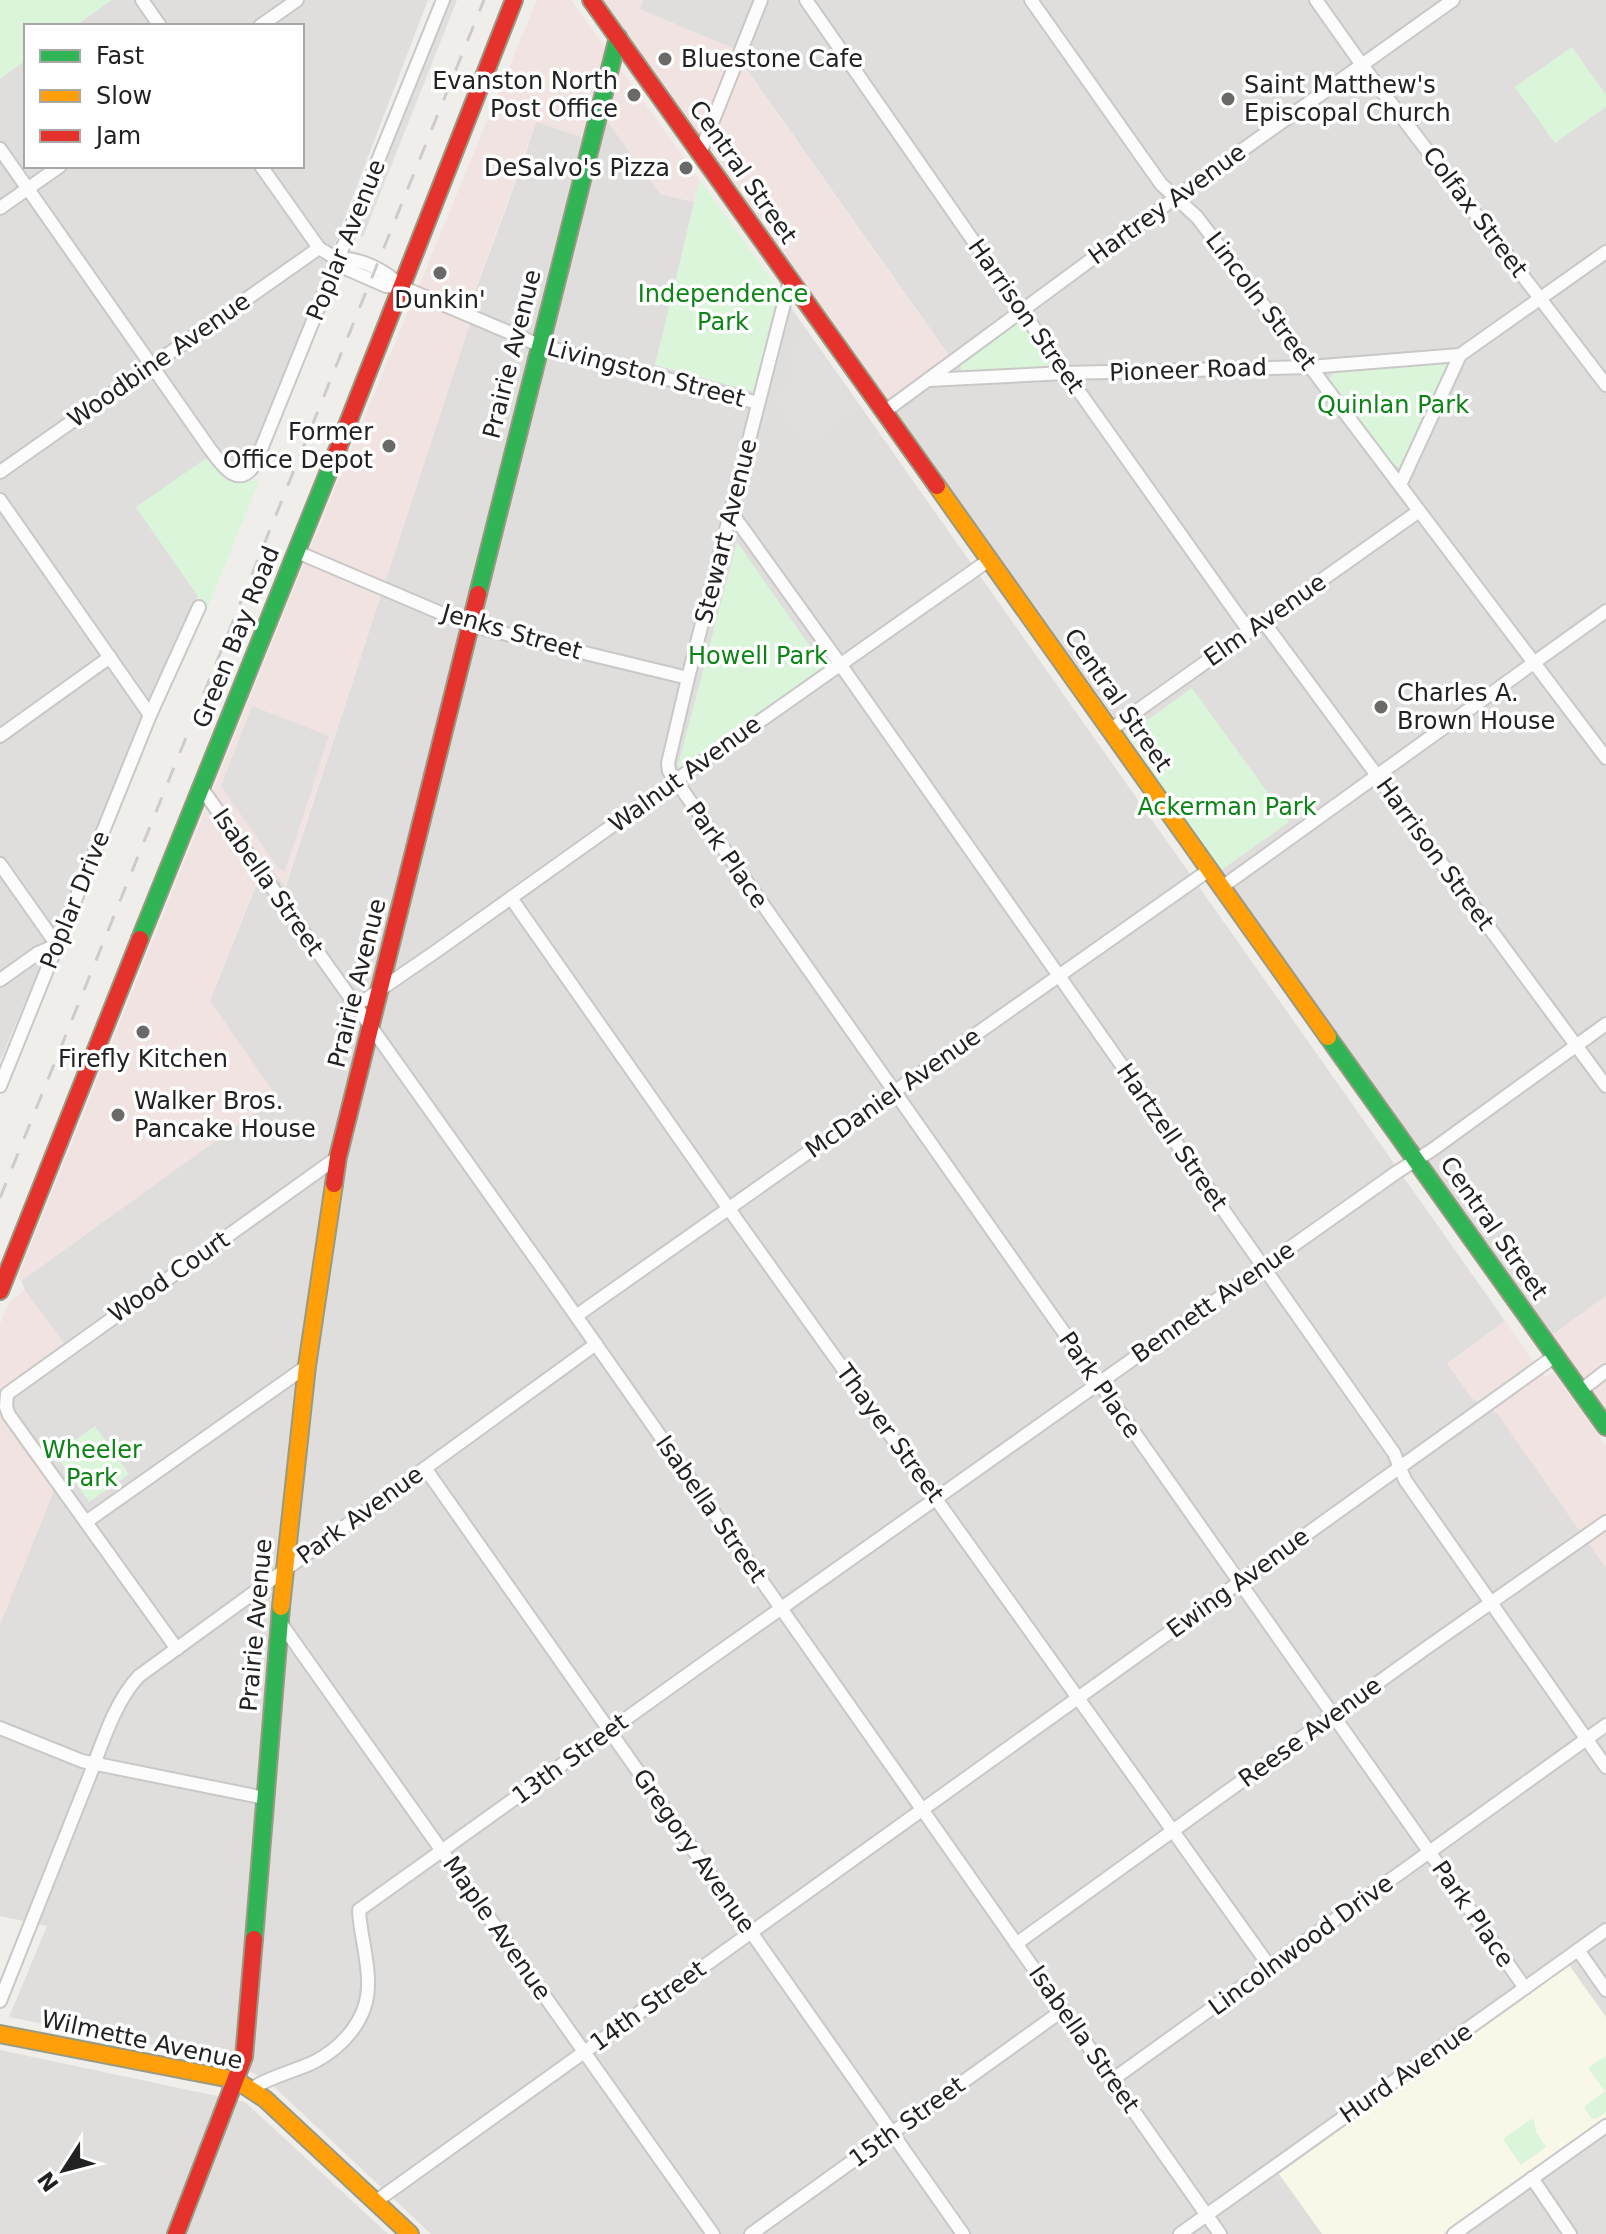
<svg xmlns="http://www.w3.org/2000/svg" width="1606" height="2234" font-family="'DejaVu Sans',sans-serif">
	<style>
		.residential { fill: #dfdedc; fill-rule: evenodd }
		.commercial { fill: #f1e3e1 }
		.education { fill: #f8f7e8 }
		.park { fill: #daf5da }
		.parking { fill: #e0dfde }
		.lines { fill: none; stroke-linecap: round; stroke-linejoin: round }
		.street-casing { stroke: #c9c8c7; stroke-width: 16 }
		.fast-casing { stroke: #999a82; stroke-width: 20 }
		.slow-casing { stroke: #999a82; stroke-width: 20 }
		.jam-casing { stroke: #999a82; stroke-width: 20 }
		.street { stroke: #fdfcfc; stroke-width: 12 }
		.fast { stroke: #30b455; stroke-width: 16 }
		.slow { stroke: #ff9f0a; stroke-width: 16 }
		.jam { stroke: #e5322d; stroke-width: 16 }
		.rail { stroke: #ccc; stroke-width: 3; stroke-dasharray: 16 16; stroke-linecap: butt }
		.poi-dot { fill: #6a6968; stroke: #fff; stroke-width: 3 }
		.labels { text-anchor: middle; stroke-width: 7; stroke-linejoin: round; paint-order: stroke }
		.poi-label { font-size: 24px; fill: #222; stroke: #fff; text-anchor: start }
		.street-label { font-size: 24px; fill: #222; stroke: #fff }
		.park-label { font-size: 24px; fill: #0c8416; stroke: #fff }
	</style>
	<rect width="100%" height="100%" fill="#f0eeeb"/>
	<g class="residential">
		<path d="M0,0H428L244,481L236,483L222,476L210,459L136,507L198,596L0,1061ZM26,26H302V166H26Z"/>
		<path d="M643,0H1606V1296L1552,1335L1221,870L1288,822L1192,689L1127,735L889,402L950,357L737,56L639,9Z"/>
		<path d="M600,111L660,194L694,202L656,365L755,392L780,292L1505,1321L1448,1363L1472,1398L1497,1413L1606,1568V2234H431L269,2082L230,2060L9,2017L47,1926L0,1916V1624L55,1488L2,1412L0,1406L2,1390L8,1384L25,1290L21,1281L276,1097L210,1001L266,860L286,886L471,319L466,316L523,162L536,122Z"/>
		<path d="M0,2050L245,2102L388,2234H0Z"/>
	</g>
	<g class="commercial">
		<path d="M537,0H571L700,180L694,202L660,194L601,112L592,141L536,122L466,315L472,318L285,887L265,860L210,1001L277,1097L21,1281L18,1277L300,573Z"/>
		<path d="M603,0H643L640,9L740,51L737,57L950,358L889,402Z"/>
		<path d="M25,1290L64,1343L8,1384L2,1390L0,1396V1324L9,1302Z"/>
		<path d="M1606,1296V1410L1552,1335Z"/>
		<path d="M1505,1321L1545,1377L1553,1372L1606,1446V1568L1497,1413L1472,1398L1447,1364Z"/>
		<path d="M0,1406L2,1412L55,1488L0,1624Z"/>
	</g>
	<path class="education" d="M1569,1965L1606,2017V2117L1443,2234H1322L1279,2174Z"/>
	<g class="park">
		<path d="M0,0H112L75,26H26V60L0,79Z"/>
		<path d="M1572,47L1606,95V107L1555,143L1515,87Z"/>
		<path d="M700,180L780,292L756,392L655,365Z"/>
		<path d="M1021,319L1049,358L1050,362L1046,368L963,373L959,363Z"/>
		<path d="M1447,362L1450,364L1403,466L1400,467L1393,465L1332,386L1329,379L1334,372Z"/>
		<path d="M210,458C217,468 224,481 237,483C244,483 251,480 259,481L207,609L136,507L205,459Z"/>
		<path d="M737,542L825,668L680,770L678,765Z"/>
		<path d="M1192,688L1289,822L1221,870L1127,735Z"/>
		<path d="M95,1426L129,1474L89,1502L55,1454Z"/>
		<path d="M1606,2056V2112L1596,2119H1592L1584,2107L1605,2091L1588,2068Z"/>
		<path d="M1531,2119L1534,2120L1536,2132L1546,2147L1521,2165L1504,2141V2138Z"/>
	</g>
	<g class="parking">
		<path d="M449,0H457L363,237L355,234Z"/>
		<path d="M808,337L859,408L806,445L772,397L799,378L788,362L794,357L790,351Z"/>
		<path d="M252,706L329,736L285,871L278,868L221,786Z"/>
	</g>
	<g class="lines">
		<defs>
			<g id="street">
				<path d="M142,0L160,26"/>
				<path d="M806,0L1022,311L1249,631"/>
				<path d="M1031,0L1161,184L1197,217L1606,758"/>
				<path d="M1316,0L1362,65L1606,385"/>
				<path d="M260,26L297,0"/>
				<path d="M0,149L210,449C222,465 238,490 255,464L443,0"/>
				<path d="M700,153L761,0"/>
				<path d="M261,166L319,248L337,259L347,269L386,286L402,287"/>
				<path d="M0,208L60,166"/>
				<path d="M337,259C360,257 386,271 402,287L539,345L758,403"/>
				<path d="M790,280L688,678L668,763L669,771L1525,1988"/>
				<path d="M928,380L1066,373L1310,367L1460,355L1606,252"/>
				<path d="M884,412L1175,198L1453,0"/>
				<path d="M0,472L319,248"/>
				<path d="M1400,485L1460,355"/>
				<path d="M0,500L150,715"/>
				<path d="M731,512L840,664L1394,1453L1405,1480L1606,1767"/>
				<path d="M297,552L469,625L688,678"/>
				<path d="M1263,621L1606,1086"/>
				<path d="M1110,730L1419,511"/>
				<path d="M0,736L110,657"/>
				<path d="M200,786L555,1286L1220,2234"/>
				<path d="M0,864L57,945L38,953L0,980"/>
				<path d="M1222,887L1606,611"/>
				<path d="M511,898L729,1209L1270,1967"/>
				<path d="M353,1002L365,1000L435,952L675,781L989,560"/>
				<path d="M0,1086L150,715L199,607"/>
				<path d="M576,1316L1209,870"/>
				<path d="M1580,1391L1606,1371"/>
				<path d="M425,1468L963,2234"/>
				<path d="M86,1522L307,1366"/>
				<path d="M280,1622L713,2234"/>
				<path d="M177,1649L9,1415L6,1407L7,1394L338,1157"/>
				<path d="M0,1728L82,1761L265,1798"/>
				<path d="M1016,1944L1422,1651L1606,1522"/>
				<path d="M1578,1950L1606,1990"/>
				<path d="M0,2001C29,1929 57,1857 86,1785C101,1749 112,1705 139,1676L596,1344"/>
				<path d="M1112,2080L1606,1725"/>
				<path d="M251,2089C271,2076 293,2072 314,2062C343,2047 368,2019 368,1985C369,1960 360,1935 359,1910L694,1670L1397,1172L1432,1150L1606,1024"/>
				<path d="M1532,2178L1570,2234"/>
				<path d="M375,2202L1555,1356"/>
				<path d="M751,2234L1063,2010"/>
				<path d="M1180,2234L1606,1930"/>
				<path d="M1454,2234L1606,2126"/>
			</g>
			<g id="fast">
				<path d="M478,594L618,37"/>
				<path d="M140,939L335,456"/>
				<path d="M1328,1037L1606,1427"/>
				<path d="M254,1939L281,1607"/>
			</g>
			<g id="slow">
				<path d="M937,486L1328,1037"/>
				<path d="M281,1607L307,1366L334,1184"/>
				<path d="M0,2034L236,2080L265,2099L410,2234"/>
			</g>
			<g id="jam">
				<path d="M591,0L937,486"/>
				<path d="M335,456L514,0"/>
				<path d="M334,1184L338,1157L478,594"/>
				<path d="M0,1291L140,939"/>
				<path d="M176,2234L244,2057L254,1939"/>
			</g>
		</defs>
		<use href="#street" class="street-casing"/>
		<use href="#fast" class="fast-casing"/>
		<use href="#slow" class="slow-casing"/>
		<use href="#jam" class="jam-casing"/>
		<use href="#street" class="street"/>
		<use href="#fast" class="fast"/>
		<use href="#slow" class="slow"/>
		<use href="#jam" class="jam"/>
		<path class="rail" d="M0,1198L484,0"/>
	</g>
	<g class="poi-dot">
		<circle cx="665" cy="59" r="8"/>
		<circle cx="634" cy="95" r="8"/>
		<circle cx="1228" cy="99" r="8"/>
		<circle cx="686" cy="168" r="8"/>
		<circle cx="440" cy="273" r="8"/>
		<circle cx="389" cy="446" r="8"/>
		<circle cx="1381" cy="707" r="8"/>
		<circle cx="143" cy="1032" r="8"/>
		<circle cx="118" cy="1115" r="8"/>
	</g>
	<g class="labels">
		<g class="poi-label">
			<text x="681" y="67">Bluestone Cafe</text>
			<text x="618" y="89" text-anchor="end">Evanston North<tspan x="618" dy="28">Post Office</tspan></text>
			<text x="1244" y="93">Saint Matthew's<tspan x="1244" dy="28">Episcopal Church</tspan></text>
			<text x="670" y="176" text-anchor="end">DeSalvo's Pizza</text>
			<text x="440" y="308" text-anchor="middle">Dunkin'</text>
			<text x="373" y="440" text-anchor="end">Former<tspan x="373" dy="28">Office Depot</tspan></text>
			<text x="1397" y="701">Charles A.<tspan x="1397" dy="28">Brown House</tspan></text>
			<text x="143" y="1067" text-anchor="middle">Firefly Kitchen</text>
			<text x="134" y="1109">Walker Bros.<tspan x="134" dy="28">Pancake House</tspan></text>
		</g>
		<g class="street-label">
			<text transform="translate(743 172) rotate(55)" y="8">Central Street</text>
			<text transform="translate(1167 204) rotate(-36)" y="8">Hartrey Avenue</text>
			<text transform="translate(1475 212) rotate(53)" y="8">Colfax Street</text>
			<text transform="translate(346 240) rotate(-68)" y="8">Poplar Avenue</text>
			<text transform="translate(1261 301) rotate(53)" y="8">Lincoln Street</text>
			<text transform="translate(1026 316) rotate(55)" y="8">Harrison Street</text>
			<text transform="translate(512 354) rotate(-76)" y="8">Prairie Avenue</text>
			<text transform="translate(159 360) rotate(-35)" y="8">Woodbine Avenue</text>
			<text transform="translate(1188 370) rotate(-2)" y="8">Pioneer Road</text>
			<text transform="translate(646 373) rotate(15)" y="8">Livingston Street</text>
			<text transform="translate(726 531) rotate(-76)" y="8">Stewart Avenue</text>
			<text transform="translate(1265 620) rotate(-35)" y="8">Elm Avenue</text>
			<text transform="translate(512 632) rotate(16)" y="8">Jenks Street</text>
			<text transform="translate(236 637) rotate(-68)" y="8">Green Bay Road</text>
			<text transform="translate(1118 700) rotate(55)" y="8">Central Street</text>
			<text transform="translate(685 774) rotate(-36)" y="8">Walnut Avenue</text>
			<text transform="translate(1435 854) rotate(54)" y="8">Harrison Street</text>
			<text transform="translate(727 855) rotate(55)" y="8">Park Place</text>
			<text transform="translate(268 882) rotate(55)" y="8">Isabella Street</text>
			<text transform="translate(75 900) rotate(-68)" y="8">Poplar Drive</text>
			<text transform="translate(357 983) rotate(-76)" y="8">Prairie Avenue</text>
			<text transform="translate(893 1093) rotate(-35)" y="8">McDaniel Avenue</text>
			<text transform="translate(1172 1137) rotate(55)" y="8">Hartzell Street</text>
			<text transform="translate(1494 1228) rotate(55)" y="8">Central Street</text>
			<text transform="translate(169 1277) rotate(-35)" y="8">Wood Court</text>
			<text transform="translate(1213 1302) rotate(-35)" y="8">Bennett Avenue</text>
			<text transform="translate(1100 1385) rotate(55)" y="8">Park Place</text>
			<text transform="translate(890 1433) rotate(54)" y="8">Thayer Street</text>
			<text transform="translate(711 1509) rotate(55)" y="8">Isabella Street</text>
			<text transform="translate(360 1515) rotate(-36)" y="8">Park Avenue</text>
			<text transform="translate(1238 1583) rotate(-36)" y="8">Ewing Avenue</text>
			<text transform="translate(256 1625) rotate(-85)" y="8">Prairie Avenue</text>
			<text transform="translate(1310 1732) rotate(-36)" y="8">Reese Avenue</text>
			<text transform="translate(570 1759) rotate(-36)" y="8">13th Street</text>
			<text transform="translate(694 1851) rotate(55)" y="8">Gregory Avenue</text>
			<text transform="translate(1473 1914) rotate(55)" y="8">Park Place</text>
			<text transform="translate(497 1928) rotate(55)" y="8">Maple Avenue</text>
			<text transform="translate(1301 1945) rotate(-36)" y="8">Lincolnwood Drive</text>
			<text transform="translate(648 2006) rotate(-36)" y="8">14th Street</text>
			<text transform="translate(1084 2039) rotate(55)" y="8">Isabella Street</text>
			<text transform="translate(142 2040) rotate(12)" y="8">Wilmette Avenue</text>
			<text transform="translate(1406 2073) rotate(-35)" y="8">Hurd Avenue</text>
			<text transform="translate(907 2122) rotate(-36)" y="8">15th Street</text>
		</g>
		<g class="park-label">
			<text x="723" y="302">Independence<tspan x="723" dy="28">Park</tspan></text>
			<text x="1393" y="413">Quinlan Park</text>
			<text x="758" y="664">Howell Park</text>
			<text x="1227" y="815">Ackerman Park</text>
			<text x="92" y="1458">Wheeler<tspan x="92" dy="28">Park</tspan></text>
		</g>
	</g>
	<rect x="24" y="24" width="280" height="144" fill="#ffffff" stroke="#a7a7a7" stroke-width="2"/>
	<rect x="40" y="50" width="40" height="12" fill="#30b455" stroke="#a7a7a7" stroke-width="2"/>
	<text x="96" y="64" font-size="24" fill="#222222">Fast</text>
	<rect x="40" y="90" width="40" height="12" fill="#ff9f0a" stroke="#a7a7a7" stroke-width="2"/>
	<text x="96" y="104" font-size="24" fill="#222222">Slow</text>
	<rect x="40" y="130" width="40" height="12" fill="#e5322d" stroke="#a7a7a7" stroke-width="2"/>
	<text x="96" y="144" font-size="24" fill="#222222">Jam</text>
	<g transform="translate(64 2170) rotate(234)" stroke="#ffffff" stroke-width="6" paint-order="stroke">
	<path d="M0-6L14 30L0 20L-14 30Z" fill="#222222"/>
	<text y="-12" font-size="22" font-weight="bold" text-anchor="middle" fill="#222222">N</text>
	</g>
</svg>
